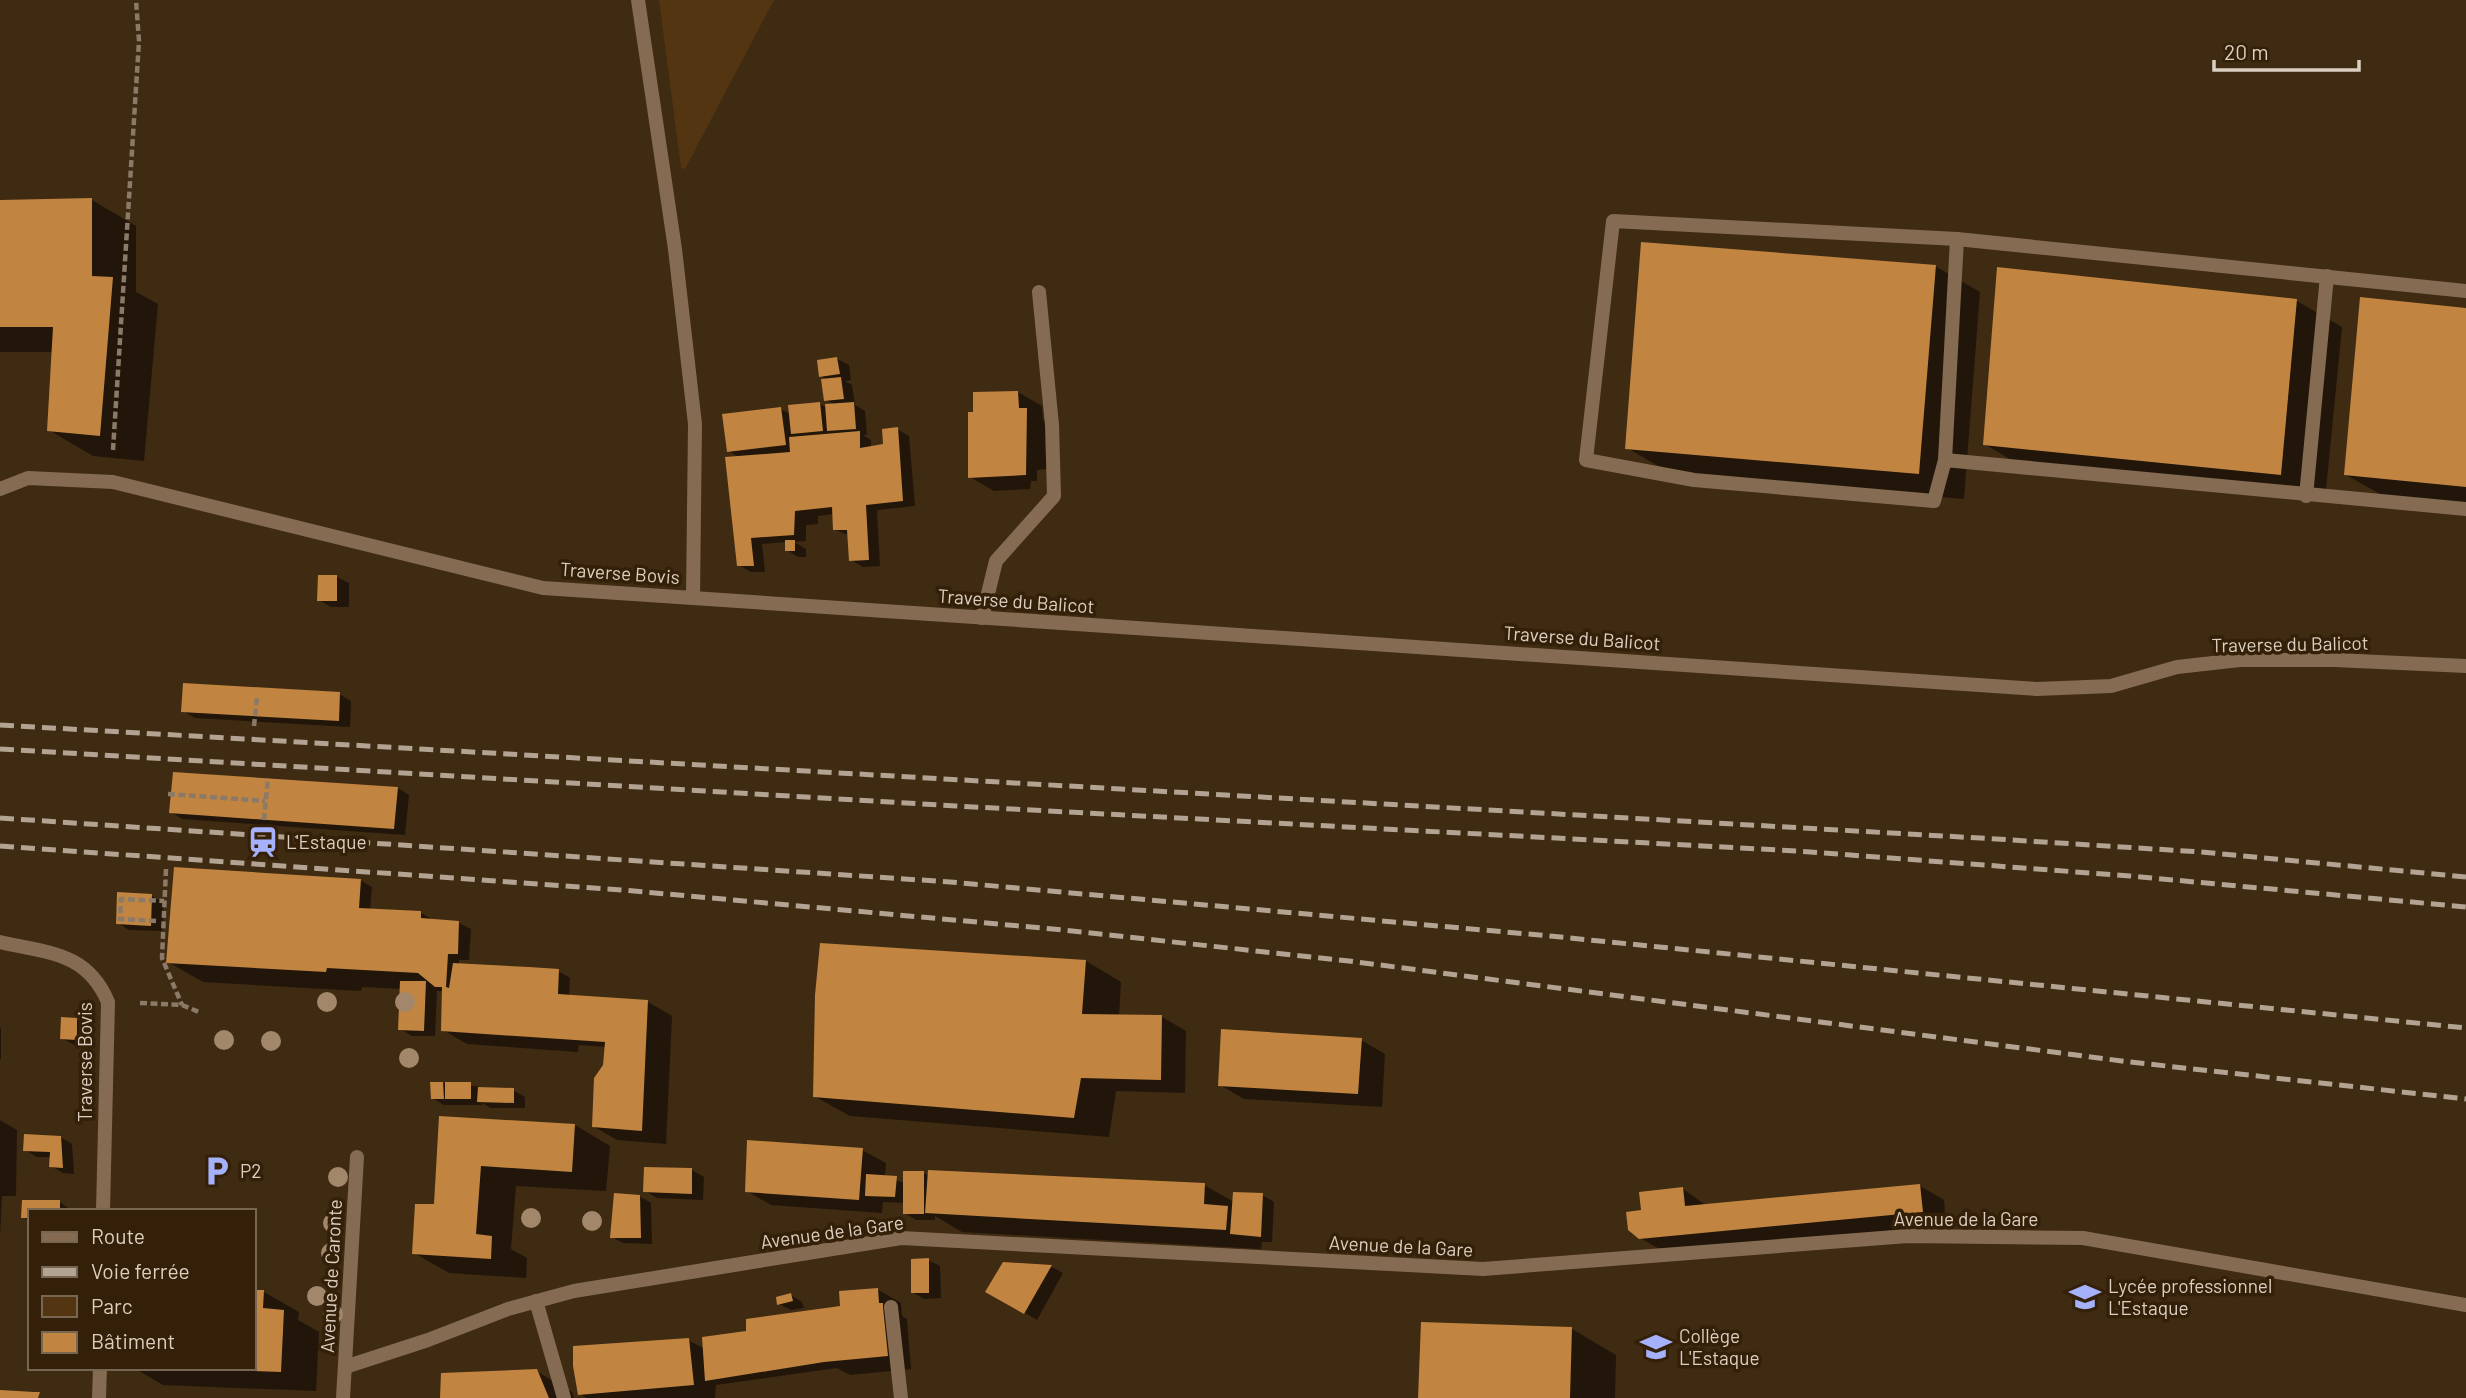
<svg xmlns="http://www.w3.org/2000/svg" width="2466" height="1398" font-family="Barlow,sans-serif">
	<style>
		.green { fill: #543511 }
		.shadow { fill: #0007 }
		.building { fill: #c18541 }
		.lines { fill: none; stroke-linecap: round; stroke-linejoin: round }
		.path { stroke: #8b7a67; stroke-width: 4.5; stroke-dasharray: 7 3.5; stroke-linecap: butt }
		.lane { stroke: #856b51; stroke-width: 14 }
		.street { stroke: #856b51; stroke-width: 14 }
		.rail { stroke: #b2a392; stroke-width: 5; stroke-dasharray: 14 7; stroke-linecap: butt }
		.tree { fill: #a2876a }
		.labels { text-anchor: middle; stroke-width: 7; stroke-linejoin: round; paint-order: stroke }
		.street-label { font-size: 19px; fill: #dccfc1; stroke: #342008 }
		.poi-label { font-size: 19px; fill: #dccfc1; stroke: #342008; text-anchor: start }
	</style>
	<rect width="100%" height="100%" fill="#3f2a12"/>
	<path class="green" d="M659,0H774L685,169L681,168Z"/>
	<g class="shadow">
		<path d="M92,200L136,226V292L158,304L144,461L93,456L49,430L53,352H0V202Z"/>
		<path d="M1935,266L1980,292L1964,499L1672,474L1627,448Z"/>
		<path d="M1999,269L2297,301L2342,327L2325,500L2029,470L1984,444Z"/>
		<path d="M2466,310V507L2391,500L2346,475Z"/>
		<path d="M837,359L849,365L851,380L845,381L852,385L855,405L865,411L867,435H863L871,440V448L885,445L897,429L909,436L915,506L877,510L880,566L863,567L851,560L850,536L834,529V514L818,516V524L806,525V541L794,542L806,549V557H798L787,550V542L762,544L765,572H751L739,565L740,458L729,451L780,409L791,414L820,404L827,408L835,405L826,400L828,380L821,376Z"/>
		<path d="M1018,392L1042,406L1043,420L1050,424L1049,469L1037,470V481H1031L1030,489L994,491L970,477L975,413Z"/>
		<path d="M337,577L349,583V607H331L319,600Z"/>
		<path d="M339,694L351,701L350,727L195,718L183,711Z"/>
		<path d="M398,788L409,795L405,835L182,819L171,812Z"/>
		<path d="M360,880L372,887L370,910L421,913L435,921L459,923L471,929L469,960H459V965L558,971L570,978L569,996L648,1002L672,1016L666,1144L617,1140L593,1126L606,1047L579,1045L578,1052L467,1044L443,1030L444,991H437L435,1036H412L400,1029L401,989L362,987L361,991L203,982L168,962Z"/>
		<path d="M152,896L164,903L162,931L129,930L118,923Z"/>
		<path d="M1086,961L1121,982L1119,1016L1162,1017L1186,1031L1185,1093L1116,1091L1109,1137L850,1116L814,1096Z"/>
		<path d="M76,1019L88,1026V1045H74L62,1038Z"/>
		<path d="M0,1027L1,1028V1059H0Z"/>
		<path d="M1361,1040L1385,1054L1382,1107L1244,1099L1220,1085Z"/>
		<path d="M443,1083L513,1090L525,1097V1108H491L482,1103V1105H444L432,1098Z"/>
		<path d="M441,1117L575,1125L610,1146L606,1191L516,1186L511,1249L527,1258L526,1278L449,1273L414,1253L435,1207Z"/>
		<path d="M0,1120L17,1130L16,1196H2L0,1237Z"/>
		<path d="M60,1137L72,1144L74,1174L63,1173L51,1166V1157H37L25,1150Z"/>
		<path d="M862,1150L886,1163L885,1177L905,1183L924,1173L929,1176L1204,1185L1234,1202L1262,1195L1274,1202L1272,1242H1262L1261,1249L962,1232L935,1216V1220H916L905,1213V1203L883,1202L882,1213L771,1205L747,1191Z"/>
		<path d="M692,1170L704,1177L703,1200L657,1198L645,1191Z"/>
		<path d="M1920,1186L1944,1200L1946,1225L1665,1252L1640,1238L1643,1212L1683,1189L1707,1206Z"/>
		<path d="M639,1196L651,1203L652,1244L623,1243L612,1237Z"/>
		<path d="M24,1201L60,1202L72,1211H30V1221L23,1217Z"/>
		<path d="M928,1260L940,1266L941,1298L924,1299L912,1292Z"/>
		<path d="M1004,1264L1052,1267L1063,1273L1037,1320L988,1291Z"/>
		<path d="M877,1289L901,1303L902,1316L907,1319L911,1369L850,1375L837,1368L716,1385L715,1398H586L580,1394L688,1340L705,1349L748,1332L842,1308Z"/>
		<path d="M254,1291L264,1292L299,1312L298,1320L319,1332L316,1391L163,1385L134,1368H254Z"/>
		<path d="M791,1295L802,1302L804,1308L791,1310L779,1304Z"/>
		<path d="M1572,1329L1616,1355L1615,1398H1420Z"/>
		<path d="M536,1371L572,1392L574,1398H442Z"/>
	</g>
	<g class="building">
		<path d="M92,198V276L113,277L100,436L47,431L53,327H0V200Z"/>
		<path d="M1641,242L1936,265L1919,474L1625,449Z"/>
		<path d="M1997,267L2297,299L2281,475L1983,445Z"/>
		<path d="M2360,297L2466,308V487L2344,475Z"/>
		<path d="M837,357L840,374L819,377L817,360Z"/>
		<path d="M841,377L844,399L824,401L821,379Z"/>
		<path d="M1018,391L1019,408H1027L1026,475L968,478V412H973V392Z"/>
		<path d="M820,402L823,431L791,434L788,405Z"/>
		<path d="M854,402L856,429L827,431L825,404Z"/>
		<path d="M781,407L786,445L727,452L722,414Z"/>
		<path d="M898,427L903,501L866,505L869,560L849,561L847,530H833L832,507L795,511L794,535L751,538L754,566H737L725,457L790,452L789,437L860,431V448L883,444L882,429Z"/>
		<rect x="785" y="540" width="10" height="11"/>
		<path d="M318,575H337V601H317Z"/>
		<path d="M183,683L340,692L339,721L181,712Z"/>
		<path d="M173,772L398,787L394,829L169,813Z"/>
		<path d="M174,867L361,879L359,908L421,911V918L459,921L458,954H448L446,987L449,988L453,963L529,967L559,969L558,994L648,1000L642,1131L592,1127L594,1078L603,1065L605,1042L441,1031L442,987H435L418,973L327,968L326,972L166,963Z"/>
		<path d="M117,892L152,894L151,926L116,924Z"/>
		<path d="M820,943L1086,960L1082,1014L1162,1015L1161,1080L1081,1078L1074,1118L813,1097L815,995Z"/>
		<path d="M400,981H426L424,1031L398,1030Z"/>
		<path d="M61,1017L77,1018V1040L60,1039Z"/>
		<path d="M1221,1029L1362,1038L1358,1094L1218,1086Z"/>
		<path d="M430,1082H443L444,1099H431Z"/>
		<rect x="445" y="1082" width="26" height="17"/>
		<path d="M478,1087L514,1088V1103L477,1102Z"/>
		<path d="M439,1116L575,1124L572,1172L481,1166L476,1234L492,1236L491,1259L412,1254L415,1204H434Z"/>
		<path d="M24,1134L61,1136L63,1168L49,1167L50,1152L23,1151Z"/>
		<path d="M747,1140L863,1148L859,1200L745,1192Z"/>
		<path d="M644,1167L692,1168V1194L643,1192Z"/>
		<path d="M928,1170L1205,1183L1204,1204L1228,1206L1226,1230L925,1213Z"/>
		<rect x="903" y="1171" width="21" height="43"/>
		<path d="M866,1174L897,1176L895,1197L865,1196Z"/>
		<path d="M1920,1184L1923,1212L1639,1239L1628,1230L1626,1212L1641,1210L1639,1192L1683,1187L1685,1206Z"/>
		<path d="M1233,1192L1263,1193L1261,1237L1230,1234Z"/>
		<path d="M614,1193L640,1195L641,1238H610Z"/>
		<path d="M22,1200H60V1211H30V1218H21Z"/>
		<path d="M929,1258V1293H911V1259Z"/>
		<path d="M1003,1262L1052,1265L1024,1314L985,1292Z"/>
		<path d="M878,1288L879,1303H883V1307L888,1356L824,1362L705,1381L702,1337L746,1331V1319L840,1306L839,1291Z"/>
		<path d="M254,1290H264L263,1308L284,1310L281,1372L254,1371Z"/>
		<path d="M791,1293L793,1301L777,1305L776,1297Z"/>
		<path d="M1421,1322L1572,1327L1570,1398H1418Z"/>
		<path d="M689,1338L694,1385L578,1395L573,1366V1346Z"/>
		<path d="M537,1369L549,1398H440L441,1373Z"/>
		<path d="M0,1390L34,1392H40L38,1398H0Z"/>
	</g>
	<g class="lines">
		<g class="path">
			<path d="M113,450L139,41L136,0"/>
			<path d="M254,726L257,697"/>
			<path d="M168,794L265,801"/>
			<path d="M264,820L268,778"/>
			<path d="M166,869L162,958L182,1005"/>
			<path d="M156,921L120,919L121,899L164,901"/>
			<path d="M140,1003L182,1005L199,1012"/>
		</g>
		<g class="lane">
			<path d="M2466,291L1957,239L1613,221L1586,460L1694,480L1934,501L1945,460L2466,509"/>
			<path d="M1945,460L1957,239"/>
			<path d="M2306,496L2327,276"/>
			<path d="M982,618L996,561L1054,496L1052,425L1039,292"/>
			<path d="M536,1301L564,1398"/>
		</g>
		<g class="street">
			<path d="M0,489L28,478L113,482L543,588L693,598L695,424L675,249L638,0"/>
			<path d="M693,598L2037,689L2111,686L2177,667L2240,660H2335L2466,666"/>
			<path d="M0,942C48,953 87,952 108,1002L103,1211"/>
			<path d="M891,1307L901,1398"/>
			<path d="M345,1367L428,1340L508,1309L574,1291L901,1238L1483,1269L1908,1236L2083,1238L2466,1305"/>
			<path d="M99,1398L100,1368"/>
			<path d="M343,1398L357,1157"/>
		</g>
		<g class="rail">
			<path d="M0,725L1996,839L2201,852L2466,877"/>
			<path d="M0,749L956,806L1797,851L2130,876L2466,907"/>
			<path d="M0,818L950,882L1550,936L2466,1028"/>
			<path d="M0,846L623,890L1053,929L1349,961L2130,1062L2466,1099"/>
		</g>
	</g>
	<g class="tree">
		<circle cx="327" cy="1002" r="10"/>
		<circle cx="405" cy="1002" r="10"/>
		<circle cx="224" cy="1040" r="10"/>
		<circle cx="271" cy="1041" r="10"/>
		<circle cx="409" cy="1058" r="10"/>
		<circle cx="338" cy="1177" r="10"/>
		<circle cx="531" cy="1218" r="10"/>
		<circle cx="592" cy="1221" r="10"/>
		<circle cx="333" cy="1223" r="10"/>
		<circle cx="331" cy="1253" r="10"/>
		<circle cx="317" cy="1296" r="10"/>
		<circle cx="333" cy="1314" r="10"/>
	</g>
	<defs>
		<symbol id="station-bare" viewBox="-9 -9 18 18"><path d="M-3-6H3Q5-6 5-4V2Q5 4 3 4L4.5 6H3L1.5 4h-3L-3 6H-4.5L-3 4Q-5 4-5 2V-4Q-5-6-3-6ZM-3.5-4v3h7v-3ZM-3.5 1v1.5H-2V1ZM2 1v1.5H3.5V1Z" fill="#a6b1fc" stroke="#342008" stroke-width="2.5" paint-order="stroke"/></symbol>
		<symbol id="parking-bare" viewBox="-9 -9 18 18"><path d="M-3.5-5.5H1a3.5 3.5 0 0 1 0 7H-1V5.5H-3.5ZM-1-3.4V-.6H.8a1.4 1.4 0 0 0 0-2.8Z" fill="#a6b1fc" stroke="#342008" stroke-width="2.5" paint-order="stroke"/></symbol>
		<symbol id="school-bare" viewBox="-9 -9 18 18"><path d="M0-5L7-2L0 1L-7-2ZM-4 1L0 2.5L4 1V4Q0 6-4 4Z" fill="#a6b1fc" stroke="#342008" stroke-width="2.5" paint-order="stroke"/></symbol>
	</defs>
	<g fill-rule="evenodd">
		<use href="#station-bare" x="241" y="820" width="44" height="44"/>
		<use href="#parking-bare" x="195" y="1149" width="44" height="44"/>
		<use href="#school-bare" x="2063" y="1275" width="44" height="44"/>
		<use href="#school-bare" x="1634" y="1325" width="44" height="44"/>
	</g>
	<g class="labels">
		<g class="street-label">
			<text transform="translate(620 573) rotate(4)" y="7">Traverse Bovis</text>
			<text transform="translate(1016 601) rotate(4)" y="7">Traverse du Balicot</text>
			<text transform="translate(1582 638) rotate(4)" y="7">Traverse du Balicot</text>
			<text transform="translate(2290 644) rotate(-1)" y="7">Traverse du Balicot</text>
			<text transform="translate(85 1062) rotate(-90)" y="7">Traverse Bovis</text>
			<text x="1966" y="1226">Avenue de la Gare</text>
			<text transform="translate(832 1232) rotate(-8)" y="7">Avenue de la Gare</text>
			<text transform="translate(1401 1246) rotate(3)" y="7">Avenue de la Gare</text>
			<text transform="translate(331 1276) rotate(-87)" y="7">Avenue de Caronte</text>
		</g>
		<g class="poi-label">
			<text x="286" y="849">L'Estaque</text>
			<text x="240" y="1178">P2</text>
			<text x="2108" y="1293">Lycée professionnel<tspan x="2108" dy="22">L'Estaque</tspan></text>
			<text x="1679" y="1343">Collège<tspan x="1679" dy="22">L'Estaque</tspan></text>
		</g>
	</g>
	<rect x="28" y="1209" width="228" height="161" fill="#342008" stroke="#776652" stroke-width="2"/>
	<rect x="42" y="1232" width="35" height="10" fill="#856b51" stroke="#776652" stroke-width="2"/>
	<text x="91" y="1244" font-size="21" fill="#dccfc1">Route</text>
	<rect x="42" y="1267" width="35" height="10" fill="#b2a392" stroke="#776652" stroke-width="2"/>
	<text x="91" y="1279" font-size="21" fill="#dccfc1">Voie ferrée</text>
	<rect x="42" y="1296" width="35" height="21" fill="#543511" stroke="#776652" stroke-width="2"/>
	<text x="91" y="1314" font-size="21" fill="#dccfc1">Parc</text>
	<rect x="42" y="1332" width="35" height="21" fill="#c18541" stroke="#776652" stroke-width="2"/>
	<text x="91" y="1349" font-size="21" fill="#dccfc1">Bâtiment</text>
	<path d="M2214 60v10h145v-10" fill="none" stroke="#dccfc1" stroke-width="3.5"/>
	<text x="2224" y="60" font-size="21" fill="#dccfc1" stroke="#342008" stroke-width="5" paint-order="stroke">20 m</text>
</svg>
